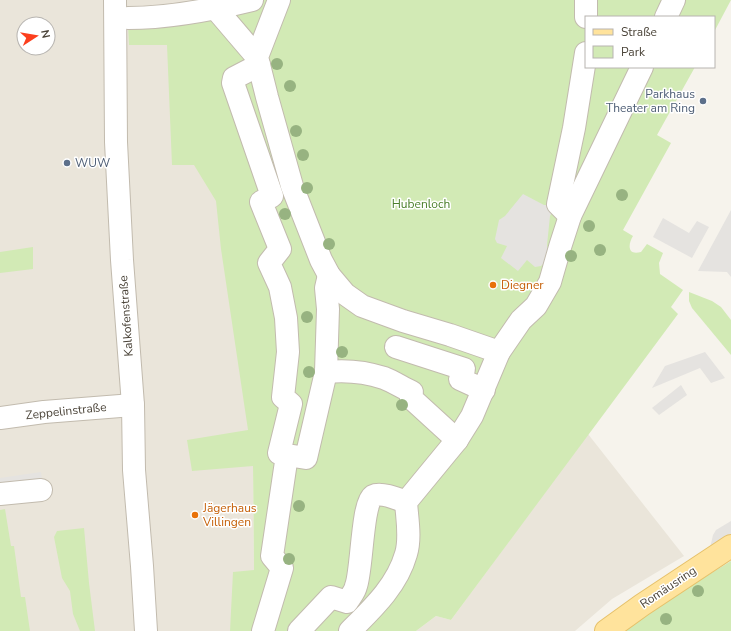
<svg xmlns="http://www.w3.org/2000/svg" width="731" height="631" font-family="'Nunito Sans',sans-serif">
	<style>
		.residential { fill: #eae5da; fill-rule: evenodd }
		.green { fill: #d2eab5 }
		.parking { fill: #e5e3e0 }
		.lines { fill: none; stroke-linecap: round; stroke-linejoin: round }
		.minor-casing { stroke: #c2bbae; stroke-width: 24 }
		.major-casing { stroke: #e6c16a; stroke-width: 24 }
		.minor { stroke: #fff; stroke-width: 22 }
		.major { stroke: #ffe39c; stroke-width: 22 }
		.tree { fill: #97b381 }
		.service-dot { fill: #5c6f8a; stroke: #fff; stroke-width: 1.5 }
		.food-dot { fill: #e8710a; stroke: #fff; stroke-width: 1.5 }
		.labels { text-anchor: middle; stroke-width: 3; stroke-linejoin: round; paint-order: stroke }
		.service-label { font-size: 12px; fill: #4e5e75; stroke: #fff; text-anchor: end }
		.park-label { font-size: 12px; fill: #4a7f2a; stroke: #fff }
		.food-label { font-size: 12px; fill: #c56008; stroke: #fff; text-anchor: start }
		.street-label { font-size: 12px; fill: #4b4439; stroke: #fff }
	</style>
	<rect width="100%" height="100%" fill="#f6f3ec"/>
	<g class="residential">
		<path d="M0,0H225L250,466H253L254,570L232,620L230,631H0ZM24,24H48V48H24Z"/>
		<path d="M588,434L684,556L612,599L575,631H416L436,616L451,620Z"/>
	</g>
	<g class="green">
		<path d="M225,0H731L714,32V17H586V67H695L657,135L671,143L623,230L633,236C628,244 627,256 641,252L647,244L663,253L659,263L660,274L683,290L671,307L678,314L451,620L436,616L416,631H230L233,572L254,570L253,466L192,471L187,440L248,430L221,249L216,201L194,165H172L167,45H129L128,25Z"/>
		<path d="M33,247V269L0,273V252Z"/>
		<path d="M689,292L712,301L721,307L731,320V355L692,308L689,301Z"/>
		<path d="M5,509L11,546H14L21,597H25L30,631H0V510Z"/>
		<path d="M84,528L89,583L95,631H80L73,614L70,591L62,578L54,537L57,531Z"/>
		<path d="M731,561V631H622L653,609Z"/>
	</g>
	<g class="parking">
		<path d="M523,194L544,205H556L550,216L547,245L549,258L541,266L535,267L527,260L518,271L501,258L507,246L497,243L495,239L499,220L505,216Z"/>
		<path d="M731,210V277L727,272L698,271Z"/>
		<path d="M663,218L689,233L697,221L709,227L692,258L653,237Z"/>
		<path d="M705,352L725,378L711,383L700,368L652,388L665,366Z"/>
		<path d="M681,385L687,395L659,415L652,408Z"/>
		<path d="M41,472L43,485L0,492V478Z"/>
		<path d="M731,521V535L710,548L713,535L716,530Z"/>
	</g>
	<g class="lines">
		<defs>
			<g id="minor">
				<path d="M115,0L116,142L122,260L133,405L134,470L142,566L146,631"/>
				<path d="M279,0L257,57L267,97L292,186L321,260L329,275L345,294L362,306L403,321L450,335L499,352"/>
				<path d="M216,9L257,57"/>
				<path d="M586,17V0"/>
				<path d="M666,17L674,0"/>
				<path d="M128,18C169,18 211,10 252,0"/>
				<path d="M259,65L234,78L233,83L272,196L261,202L280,249L269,263L280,287L286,318L288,352L283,397L291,404L279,453L287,455L272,556L282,568L263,631"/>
				<path d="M570,216L558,204L574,128L586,53"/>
				<path d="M396,347L464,369L460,379L484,390"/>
				<path d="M326,372C345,370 366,372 384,378C394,382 403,388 412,392L411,398L457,440"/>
				<path d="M0,418L44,412L133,405"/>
				<path d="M287,455L306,458L326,372L328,309L326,288L329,275"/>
				<path d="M0,494L41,490"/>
				<path d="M299,631L331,597L347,602C350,597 355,592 356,586C362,571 362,503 373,496C381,492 398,499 406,502"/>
				<path d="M350,631C372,609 397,586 406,554C411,538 407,518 406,502L457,440L472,416L499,352L521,320L536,306L550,282L560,247L570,216L642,67"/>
			</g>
			<path id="major" d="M606,631L642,605L731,546"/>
		</defs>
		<use href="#minor" class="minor-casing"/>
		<use href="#major" class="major-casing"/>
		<use href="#minor" class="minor"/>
		<use href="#major" class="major"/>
	</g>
	<g class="tree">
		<circle cx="277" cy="64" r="6"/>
		<circle cx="290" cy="86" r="6"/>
		<circle cx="296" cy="131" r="6"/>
		<circle cx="303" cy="155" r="6"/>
		<circle cx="307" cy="188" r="6"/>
		<circle cx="622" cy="195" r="6"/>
		<circle cx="285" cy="214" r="6"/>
		<circle cx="589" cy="226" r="6"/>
		<circle cx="329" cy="244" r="6"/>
		<circle cx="600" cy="250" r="6"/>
		<circle cx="571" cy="256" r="6"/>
		<circle cx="307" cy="317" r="6"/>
		<circle cx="342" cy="352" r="6"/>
		<circle cx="309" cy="372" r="6"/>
		<circle cx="402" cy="405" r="6"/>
		<circle cx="299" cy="506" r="6"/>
		<circle cx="289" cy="559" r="6"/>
		<circle cx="698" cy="591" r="6"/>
		<circle cx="666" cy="619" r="6"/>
	</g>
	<g class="service-dot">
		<circle cx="703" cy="101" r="4"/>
		<circle cx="67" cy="163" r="4"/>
	</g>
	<g class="food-dot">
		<circle cx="493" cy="285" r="4"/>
		<circle cx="195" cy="515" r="4"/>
	</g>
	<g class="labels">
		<g class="service-label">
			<text x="695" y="98">Parkhaus<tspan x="695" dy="14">Theater am Ring</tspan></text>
			<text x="75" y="167" text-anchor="start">WUW</text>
		</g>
		<g class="park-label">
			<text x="421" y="208">Hubenloch</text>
		</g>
		<g class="food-label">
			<text x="501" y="289">Diegner</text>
			<text x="203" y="512">Jägerhaus<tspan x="203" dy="14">Villingen</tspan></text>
		</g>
		<g class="street-label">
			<text transform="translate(126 316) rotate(-94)" y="4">Kalkofenstraße</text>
			<text transform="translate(66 411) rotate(-6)" y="4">Zeppelinstraße</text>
			<text transform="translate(668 587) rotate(-34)" y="4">Romäusring</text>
		</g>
	</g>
	<rect x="585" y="16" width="130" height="52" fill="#ffffff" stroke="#b7b4b0"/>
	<rect x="593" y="29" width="20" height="6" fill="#ffe39c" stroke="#b7b4b0"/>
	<text x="621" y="36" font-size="12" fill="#4b4439">Straße</text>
	<rect x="593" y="46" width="20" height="12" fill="#d2eab5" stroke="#b7b4b0"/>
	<text x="621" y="56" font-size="12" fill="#4b4439">Park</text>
	<g transform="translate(36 36) rotate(78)"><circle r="19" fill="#ffffff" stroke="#b7b4b0"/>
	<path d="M0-3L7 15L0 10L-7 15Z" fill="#fc3f1d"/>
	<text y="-6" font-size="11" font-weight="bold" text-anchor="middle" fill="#4b4439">N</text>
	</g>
</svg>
